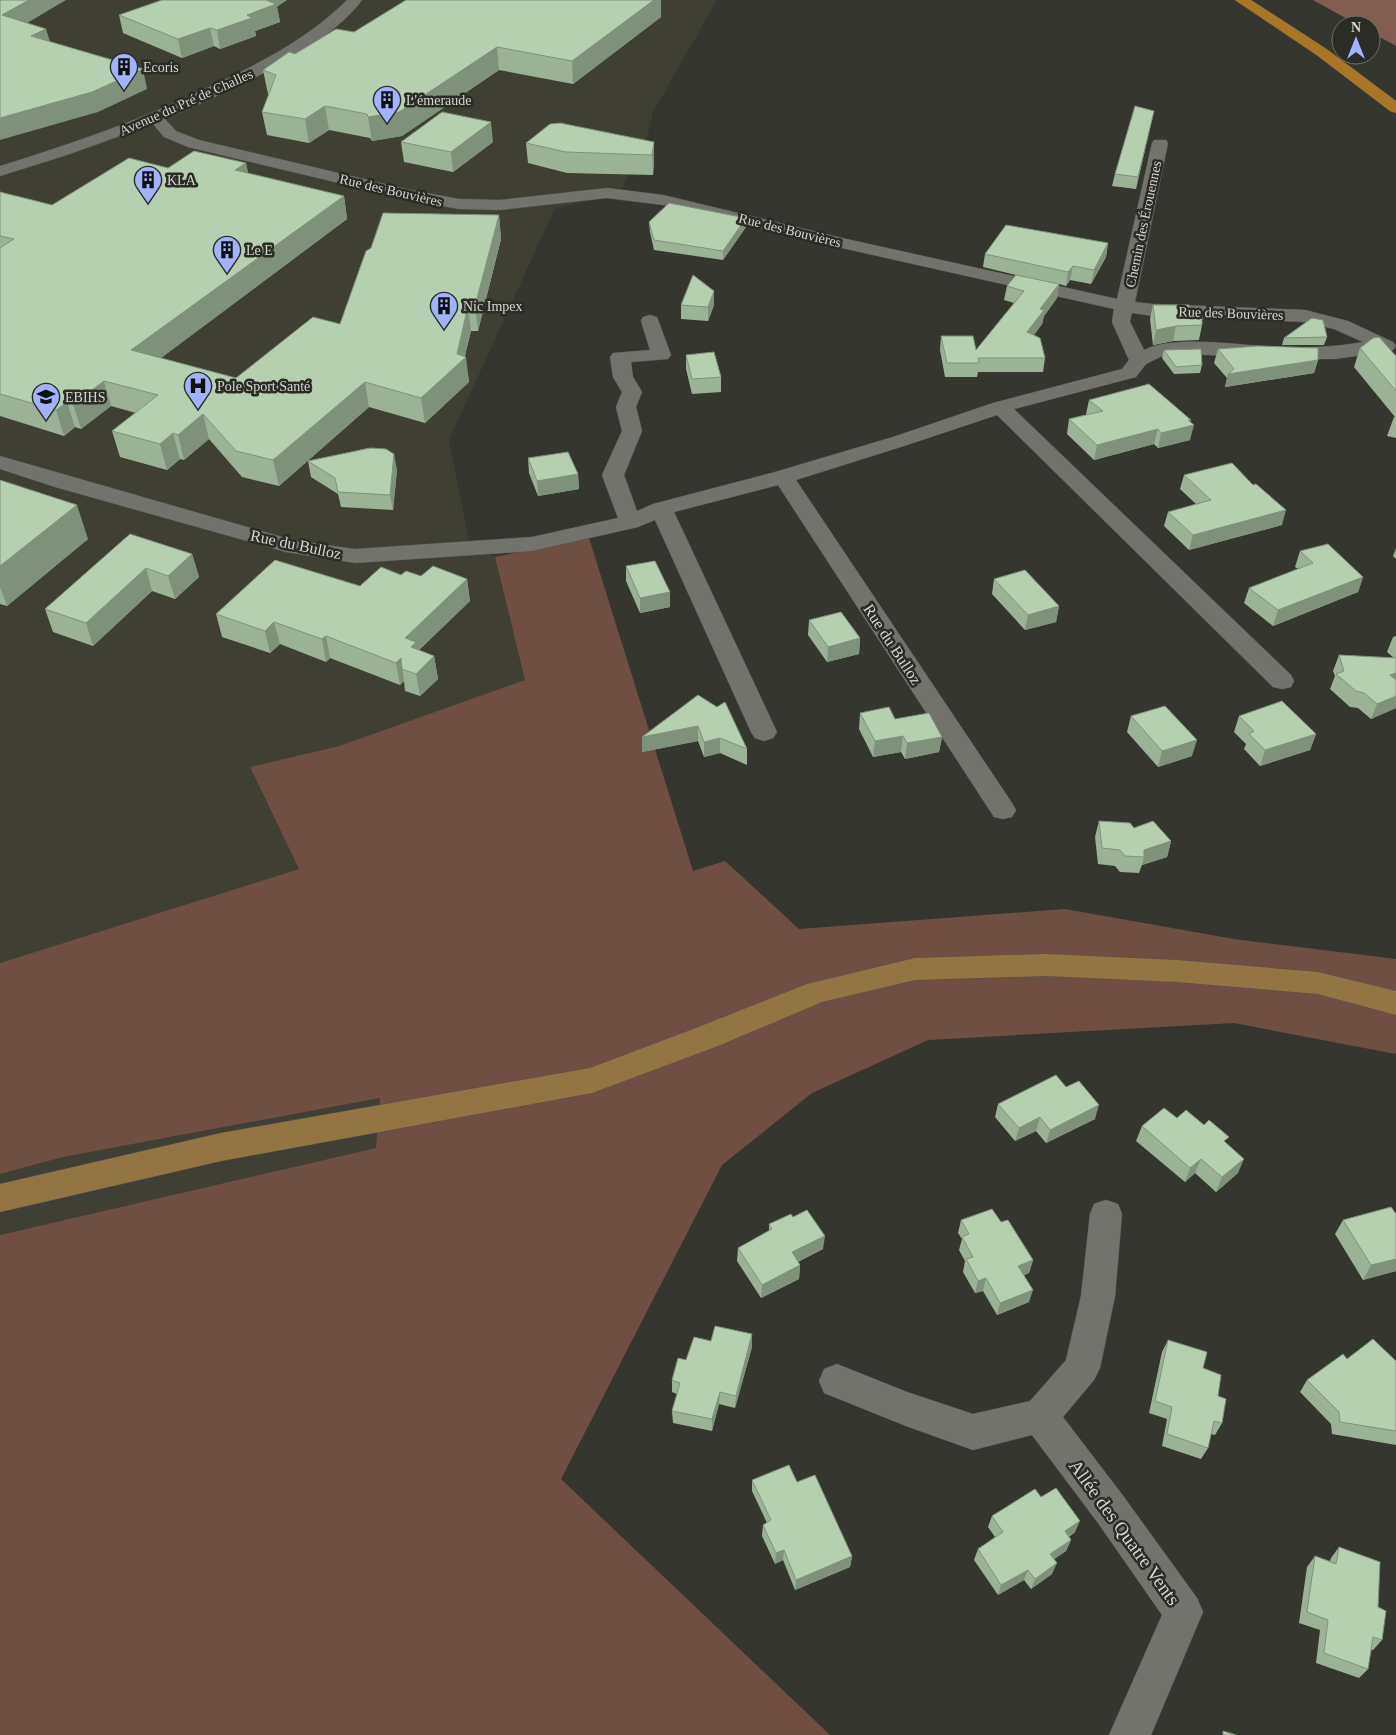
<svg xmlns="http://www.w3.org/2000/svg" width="1396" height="1735" font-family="'Times New Roman',serif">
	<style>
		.built { fill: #3f3f34 }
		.green { fill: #6f4f43 }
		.forest { fill: #815e51 }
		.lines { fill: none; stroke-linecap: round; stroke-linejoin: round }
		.minor-casing { stroke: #545450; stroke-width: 1 }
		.major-casing { stroke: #545450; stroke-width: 1 }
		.highway-casing { stroke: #545450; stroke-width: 1 }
		.minor { fill: #73736d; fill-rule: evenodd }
		.major { fill: #937544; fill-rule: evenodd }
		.highway { fill: #a97628; fill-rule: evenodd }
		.wall { fill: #9cb297 }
		.shaded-wall { fill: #7f917b }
		.building { fill: #b5cfb0; stroke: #7f917b }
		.labels { text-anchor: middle; stroke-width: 5; stroke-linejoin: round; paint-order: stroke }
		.far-poi-label { font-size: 14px; fill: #d5d5d2; stroke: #2c2c26; text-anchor: start }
		.far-street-label { font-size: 14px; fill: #d5d5d2; stroke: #2c2c26 }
		.street-label { font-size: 16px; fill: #d5d5d2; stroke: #2c2c26 }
		.near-street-label { font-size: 19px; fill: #d5d5d2; stroke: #2c2c26 }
	</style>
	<rect width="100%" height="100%" fill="#363630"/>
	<g class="built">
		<path d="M0,0H717L653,112L648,134L621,191H638L555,208L449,440L470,546L495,557L525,680L339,746L250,767L299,869L0,963Z"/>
		<path d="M380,1098L377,1148L0,1235V1174L63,1157Z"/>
	</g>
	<path class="green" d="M589,538L693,871L725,861L799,929L1065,909L1234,939L1396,959V1054L1234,1023L928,1040L812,1093L722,1165L561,1479L830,1735H0V1235L376,1148L380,1098L63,1157L0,1174V963L299,869L250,767L339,746L525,680L495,557Z"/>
	<path class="forest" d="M1313,0H1396V46L1371,32V25H1358Z"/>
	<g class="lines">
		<defs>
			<g id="minor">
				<path d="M347,0H362C327,49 221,95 165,119L176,131L199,140L410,190L459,199L500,200L607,188L663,195L842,238L1117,299L1152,143L1154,140H1166L1168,143L1135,302L1153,304L1305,310L1348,321L1393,342L1396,346L1393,350L1386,352L1334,359H1279L1190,354L1162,356L1146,364L1136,377L1014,409L1291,675L1294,681L1291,687L1282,689L1273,687L997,415L907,445L796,480L1012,803L1016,810L1012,817L1003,819L994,817L778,485L674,512L777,732L773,738L764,741L755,738L751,732L655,520L638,527L532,551L355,563L286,552L55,487L0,469V456L296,541L355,549L532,537L618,518L602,475L622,431L616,407L622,392L613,377L610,357L613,353L650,350L641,321L643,317L650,315L657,317L671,355L668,359L631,362L633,377L642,392L636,407L642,431L624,475L637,511L653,504L775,472L893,437L993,403L1122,369L1129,360L1112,322L1114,309L842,248L663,205L607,198L500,210L459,209L410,200L188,147L164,137L153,124L67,155L0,176V166C75,143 149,117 220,82C266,60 311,36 347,0ZM1132,313L1153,316L1305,322L1334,329L1363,342C1335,347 1307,348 1278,347C1243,346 1174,334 1144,350L1130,322Z"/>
				<path d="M1106,1200L1118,1204L1122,1214L1115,1296L1100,1368L1094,1380L1063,1417L1124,1497L1197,1598L1203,1612L1151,1735H1109L1162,1615L1098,1523L1032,1435L973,1450L906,1426L824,1393L819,1381L824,1369L837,1364L907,1392L973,1414L1030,1401L1066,1360L1081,1296L1090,1214L1094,1204Z"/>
			</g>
			<path id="major" d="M1046,954L1177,960L1318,972L1396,991V1015L1318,994L1177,982L1046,976L915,980L822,1002L718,1046L592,1093L221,1161L0,1212V1184L221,1133L590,1068L696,1028L807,984L915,958Z"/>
			<path id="highway" d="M1235,0H1251L1328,50L1396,101V113L1390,111L1318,56Z"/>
		</defs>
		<use href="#minor" class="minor-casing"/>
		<use href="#major" class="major-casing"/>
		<use href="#highway" class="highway-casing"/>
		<use href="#minor" class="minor"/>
		<use href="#major" class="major"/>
		<use href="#highway" class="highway"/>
	</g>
	<g class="wall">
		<path d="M277,7L280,22L255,31L256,36L220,49L214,46L182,58L123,33L119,15Z"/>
		<path d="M661,17L573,84L499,70L402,136L372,141L370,138L329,130L309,143L267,135L262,112L269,94H268L263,70L295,54L354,32Z"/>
		<path d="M1154,111L1136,189L1112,186L1115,174Z"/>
		<path d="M401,142H493L453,172L404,162Z"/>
		<path d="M654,142V162L653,175L567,173L528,163L526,143Z"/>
		<path d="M246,163L248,174L344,196L347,219L161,358L236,378L340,324L499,215L501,239L478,331H471L465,356L469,382L425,423L369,407L279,486L242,477L209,439L184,460L180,459L167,470L120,457L112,431L136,413L111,406L81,429L75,427L64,436L0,416V192L52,205L168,168Z"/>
		<path d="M746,218V227L723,260L654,250L650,232L649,222Z"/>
		<path d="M1108,243L1106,257L1091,284L1070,280L1066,286L1059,284L1057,298L1044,316L1042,324L1034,335L1045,358L1043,372H978L977,377H945L940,350L941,336L976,350L1014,303L1004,300L1007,286L1016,275L983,267L985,254Z"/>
		<path d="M714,291V305L708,321L681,319V305Z"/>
		<path d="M1153,305L1190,317L1202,325L1199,340L1173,341L1153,345L1150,319Z"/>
		<path d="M1327,337L1324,345H1282L1284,338Z"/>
		<path d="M1360,348L1396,356V438L1387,436L1394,417H1395L1354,367Z"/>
		<path d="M1218,349L1318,360L1314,373L1225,387L1227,378L1214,363Z"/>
		<path d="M1164,350L1202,365L1200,373L1174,374L1162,358Z"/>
		<path d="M686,355L721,377V392L692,394L686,369Z"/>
		<path d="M1089,400L1190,422V440L1158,448L1154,444L1094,460L1067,434L1069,419L1087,415L1086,414Z"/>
		<path d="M528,458L578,474L579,489L538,496L529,473Z"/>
		<path d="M308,461L397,470L393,510L341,507L338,494L311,477Z"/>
		<path d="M1184,475L1282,525L1189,550L1164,526L1168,512L1196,504L1180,489Z"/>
		<path d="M0,480L88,539L7,606L0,604Z"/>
		<path d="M130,534L192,554L199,577L175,599L152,591L93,646L53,632L45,609Z"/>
		<path d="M1396,548V559L1393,556Z"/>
		<path d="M1300,551L1363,577L1358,592L1273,626L1244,603L1249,588L1298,569L1295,567Z"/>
		<path d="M626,566L670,607L640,613L626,581Z"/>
		<path d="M421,576L467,579L470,601L419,650L434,656L438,679L420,696L405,691L404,681L400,685L330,658L326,662L280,644L270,653L222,637L216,614L360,586Z"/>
		<path d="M994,579L1059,606L1056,622L1025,630L992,594Z"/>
		<path d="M809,620L860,638L859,654L827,662L808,635Z"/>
		<path d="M1396,636V708L1371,719L1358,708L1350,707L1330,689L1335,676L1333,671L1339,655L1394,658L1387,652L1393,637Z"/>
		<path d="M698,695L747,749V765L720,753L704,757L698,741L642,752Z"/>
		<path d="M860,713L895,719L942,737L939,752L905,759L901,752L873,757L859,729Z"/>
		<path d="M1131,716L1192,756L1158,767L1127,732Z"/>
		<path d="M1239,716L1316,734L1310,750L1260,766L1244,749L1246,744L1234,732Z"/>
		<path d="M1099,821L1134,828L1171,841L1167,857L1142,865L1139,873L1120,872L1115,866L1098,864L1095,837Z"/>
		<path d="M1066,1087L1095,1119L1046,1143L1036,1131L1015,1141L995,1117L998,1104Z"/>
		<path d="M1177,1118L1226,1143L1238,1173L1216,1192L1195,1173L1185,1182L1136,1141L1142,1126Z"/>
		<path d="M961,1220L1001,1222L1033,1260L1029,1273L1024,1275L1029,1302L997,1315L983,1291L975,1293L963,1272L965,1261L959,1250L962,1239L958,1233Z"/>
		<path d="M1343,1220L1396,1271L1363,1280L1335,1234Z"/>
		<path d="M769,1224L823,1249L798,1262L800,1265L799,1279L761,1298L737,1261L738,1248L769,1231Z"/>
		<path d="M1168,1340L1203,1368L1218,1396L1222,1423L1215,1435L1211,1434L1208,1448L1201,1459L1162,1446L1167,1419L1149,1413L1162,1352Z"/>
		<path d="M711,1341L752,1347L735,1408L719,1404L712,1431L673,1423L672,1411L677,1394L672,1392V1380L686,1360Z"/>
		<path d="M1347,1359L1396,1361V1445L1332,1434L1331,1424L1300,1392L1307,1380Z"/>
		<path d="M752,1480L797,1482L852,1556L850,1567L795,1590L783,1560L775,1564L762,1536L763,1525L767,1523L752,1491Z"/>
		<path d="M1041,1497L1075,1532L1069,1537L1071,1540L1066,1551L1054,1559L1052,1574L1031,1589L1024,1580L998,1595L974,1560L978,1549L995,1537L988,1527L992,1516Z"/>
		<path d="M1339,1547L1378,1607L1382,1640L1373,1650H1371L1368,1669L1359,1678L1316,1663L1320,1630L1299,1623L1307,1567L1315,1556L1330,1561L1331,1558Z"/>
	</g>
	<g class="shaded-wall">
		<path d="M29,0H66L7,35L2,15Z"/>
		<path d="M261,0H287L277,7L280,22L255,31L256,36L220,49L217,30L247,15Z"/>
		<path d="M654,0H661V17L573,84L572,61Z"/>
		<path d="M210,28L214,46L182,58L178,39Z"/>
		<path d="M46,29L52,48L31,36Z"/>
		<path d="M497,47L499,70L402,136L372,141L368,117Z"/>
		<path d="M143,69L147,89L98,112L0,140V118Z"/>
		<path d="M325,106L329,130L309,143L305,119Z"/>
		<path d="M1154,111L1151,123L1136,189L1138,177Z"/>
		<path d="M491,122L493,142L453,172L451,152Z"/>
		<path d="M654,142V162L653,175L652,155Z"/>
		<path d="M246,163L251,186L235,170Z"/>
		<path d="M344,196L347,219L138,375L131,350Z"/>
		<path d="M499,215L501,239L478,331L475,306Z"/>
		<path d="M746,218V227L723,260V251Z"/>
		<path d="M1108,243L1106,257L1091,284L1094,270Z"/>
		<path d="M1073,266L1070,280L1066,286L1068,272Z"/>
		<path d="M1059,284L1057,298L1044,316L1042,324L1025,346L1027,332L1040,309Z"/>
		<path d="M714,291V305L708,321V307Z"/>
		<path d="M468,306L471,331L464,359L466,357L469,382L425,423L421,398L457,354Z"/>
		<path d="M1176,326L1173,341L1153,345L1156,330Z"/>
		<path d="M1318,360L1314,373L1225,387L1228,374Z"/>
		<path d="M104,381L111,406L81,429L73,404Z"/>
		<path d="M365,382L369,407L279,486L273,460Z"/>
		<path d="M67,402L75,427L64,436L56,410Z"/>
		<path d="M203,414L209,439L184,460L178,435Z"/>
		<path d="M1188,420H1191L1189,426L1194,425L1190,440L1158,448L1161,433Z"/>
		<path d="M1158,429L1154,444L1094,460L1097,445Z"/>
		<path d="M173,433L180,459L167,470L160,444Z"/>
		<path d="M394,454L397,470L393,510L390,495Z"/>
		<path d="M578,474L579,489L538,496L537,481Z"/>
		<path d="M77,505L88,539L7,606L0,587V566Z"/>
		<path d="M1286,510L1282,525L1189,550L1193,535Z"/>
		<path d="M192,554L199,577L175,599L168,576Z"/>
		<path d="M146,568L152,591L93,646L86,623Z"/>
		<path d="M1363,577L1358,592L1273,626L1278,610Z"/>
		<path d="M467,579L470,601L418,651L420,664L405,638Z"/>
		<path d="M670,592V607L640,613V598Z"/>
		<path d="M1059,606L1056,622L1025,630L1028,615Z"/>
		<path d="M274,622L280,644L270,653L265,631Z"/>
		<path d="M326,636L330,658L326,662L322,639Z"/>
		<path d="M860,638L859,654L827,662L828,647Z"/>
		<path d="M434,656L438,679L420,696L416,674Z"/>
		<path d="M401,658L404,681L400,685L396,663Z"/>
		<path d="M1396,673V686L1390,675Z"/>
		<path d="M1396,696V708L1371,719L1377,704Z"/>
		<path d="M698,726V741L642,752V737Z"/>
		<path d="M1316,734L1310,750L1260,766L1265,750Z"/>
		<path d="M903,736L901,752L873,757L875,741Z"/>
		<path d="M942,737L939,752L905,759L907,743Z"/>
		<path d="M720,738V753L704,757V742Z"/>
		<path d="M1197,740L1192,756L1158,767L1162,751Z"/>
		<path d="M1171,841L1167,857L1142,865L1144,857V850Z"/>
		<path d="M1099,1105L1095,1119L1046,1143L1050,1130Z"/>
		<path d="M1040,1117L1036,1131L1015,1141L1019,1128Z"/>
		<path d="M1201,1159L1195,1173L1185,1182L1190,1168Z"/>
		<path d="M1244,1159L1238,1173L1216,1192L1222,1177Z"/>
		<path d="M825,1236L823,1249L791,1265L792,1252Z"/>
		<path d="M1396,1259V1271L1363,1280L1371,1265Z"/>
		<path d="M1033,1260L1029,1273L1014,1279L1018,1266Z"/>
		<path d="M800,1265L799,1279L761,1298L762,1285Z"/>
		<path d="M986,1278L983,1291L975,1293L978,1281Z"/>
		<path d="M1033,1290L1029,1302L997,1315L1000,1303Z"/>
		<path d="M752,1334V1347L735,1408L736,1396Z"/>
		<path d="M720,1392L719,1404L712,1431V1419Z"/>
		<path d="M1080,1521L1075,1532L1060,1542L1065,1531Z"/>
		<path d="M1071,1540L1066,1551L1046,1565L1050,1554Z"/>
		<path d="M784,1550L783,1560L775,1564L776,1553Z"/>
		<path d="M852,1556L850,1567L795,1590L796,1580Z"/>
		<path d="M1057,1563L1052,1574L1031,1589L1035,1579Z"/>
		<path d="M1028,1570L1024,1580L998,1595L1001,1585Z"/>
	</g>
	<g class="building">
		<path d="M0,0H29L2,15L46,29L31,36L143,69L92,92L0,118Z"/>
		<path d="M162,0H266L276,4L247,15L252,18L217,30L210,28L178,39L119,15Z"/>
		<path d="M406,0H654L572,61L497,47L399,112L368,117L367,114L325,106L305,119L262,112L276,75L263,70L289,52L295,54L336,29L354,32Z"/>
		<path d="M1135,106L1154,111L1138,177L1115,174Z"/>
		<path d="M442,112L491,122L451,152L401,142Z"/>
		<path d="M560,123L654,142L652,155L566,152L526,143L550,124Z"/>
		<path d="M194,151L246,163L235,170L344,196L131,350L236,378L313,317L340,324L366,251L371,248L383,213L499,215L475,306H468L457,354L466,357L421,398L365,382L273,460L236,451L203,414L178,435L173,433L160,444L112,431L158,395L104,381L73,404L67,402L56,410L0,394V248L14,239L0,236V192L52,205L129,158L168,168Z"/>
		<path d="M669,203L746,218L723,251L654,240L649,222Z"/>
		<path d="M1006,225L1108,243L1094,270L1073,266L1068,272L985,254Z"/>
		<path d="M693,275L714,291L708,307L681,305Z"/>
		<path d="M1016,275L1059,284L1040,309L1044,310L1027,332L1040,338L1045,358H978L979,363H947L941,336H973L976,350L1024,291L1007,286Z"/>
		<path d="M1153,305H1189L1190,317L1202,318V325L1176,326L1156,330Z"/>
		<path d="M1312,318L1323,320L1327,337L1284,338Z"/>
		<path d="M1379,337L1396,356V391L1360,348L1373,338Z"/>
		<path d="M1258,346L1318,348V360L1228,374L1234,369L1218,349Z"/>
		<path d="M1201,349L1202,365L1176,367L1164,350Z"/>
		<path d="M714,352L721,377L692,379L686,355Z"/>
		<path d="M1149,384L1191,420H1188L1194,425L1161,433L1158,429L1097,445L1069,419L1103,411L1089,400Z"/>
		<path d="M370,448L386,449L394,454L390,495L338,492L335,478L308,461Z"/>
		<path d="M568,452L578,474L537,481L528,458Z"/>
		<path d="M1232,463L1253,485L1256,484L1286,510L1193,535L1168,512L1211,500L1184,475Z"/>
		<path d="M0,480L77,505L0,566Z"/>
		<path d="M130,534L192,554L168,576L146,568L86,623L45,609Z"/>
		<path d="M1328,544L1363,577L1278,610L1249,588L1313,563L1300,551Z"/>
		<path d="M275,560L360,586L381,567L401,575L406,571L421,576L433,566L467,579L405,638L416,642L411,647L434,656L416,674L402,669L401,658L396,663L326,636L322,639L274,622L265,631L216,614Z"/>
		<path d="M655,561L670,592L640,598L626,566Z"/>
		<path d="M1025,570L1059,606L1028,615L994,579Z"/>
		<path d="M841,612L860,638L828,647L809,620Z"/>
		<path d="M1339,655L1396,658V673L1390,675L1396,680V696L1377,704L1364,693L1356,691L1336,674L1344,671Z"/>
		<path d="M698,695L717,707L725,702L747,749L720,738L704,742L698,726L642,737Z"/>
		<path d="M1282,701L1316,734L1265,750L1249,734L1254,731L1239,716Z"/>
		<path d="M1165,706L1197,740L1162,751L1131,716Z"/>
		<path d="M889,707L895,719L929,713L942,737L907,743L903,736L875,741L860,713Z"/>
		<path d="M1099,821L1130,823L1134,828L1153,821L1171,841L1144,850V857L1125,856L1120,850L1102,848Z"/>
		<path d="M1056,1075L1066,1087L1079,1081L1099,1105L1050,1130L1040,1117L1019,1128L998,1104Z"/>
		<path d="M1164,1108L1177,1118L1186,1110L1204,1125L1209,1120L1229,1137L1224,1141L1244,1159L1222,1177L1201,1159L1190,1168L1142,1126Z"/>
		<path d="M1391,1207L1396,1214V1259L1371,1265L1343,1220Z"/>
		<path d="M992,1209L1001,1222L1008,1220L1033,1260L1018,1266L1033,1290L1000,1303L986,1278L978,1281L966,1259L973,1257L962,1237L969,1234L961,1220Z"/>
		<path d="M807,1210L825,1236L792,1252L800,1265L762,1285L738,1248L772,1229L769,1224L791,1214L793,1217Z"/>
		<path d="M715,1326L752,1334L736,1396L720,1392L712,1419L672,1411L680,1383L672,1380L678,1358L686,1360L694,1337L711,1341Z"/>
		<path d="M1373,1339L1396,1361V1431L1340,1422L1339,1412L1307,1380L1343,1354L1347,1359Z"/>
		<path d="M1168,1340L1207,1352L1203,1368L1221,1375L1218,1396L1226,1399L1222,1423L1214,1421L1208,1448L1167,1434L1172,1407L1155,1401Z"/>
		<path d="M789,1465L797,1482L815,1475L852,1556L796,1580L784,1550L776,1553L763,1525L771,1520L752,1480Z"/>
		<path d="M1056,1488L1080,1521L1065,1531L1071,1540L1050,1554L1057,1563L1035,1579L1028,1570L1001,1585L978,1549L1003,1532L992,1516L1035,1489L1041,1497Z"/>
		<path d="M1339,1547L1380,1562L1378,1607L1386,1611L1382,1640L1373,1637L1368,1669L1324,1653L1328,1620L1307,1612L1315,1556L1336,1564Z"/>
		<path d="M1223,1731L1236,1735H1223Z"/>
	</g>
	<defs>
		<symbol id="building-pin" viewBox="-11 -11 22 30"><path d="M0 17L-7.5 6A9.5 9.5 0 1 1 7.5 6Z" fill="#a2b2fd" stroke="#2c2c26"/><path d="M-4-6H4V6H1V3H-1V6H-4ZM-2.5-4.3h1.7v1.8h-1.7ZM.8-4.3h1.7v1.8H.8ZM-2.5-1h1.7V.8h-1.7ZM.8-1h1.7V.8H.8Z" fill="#111"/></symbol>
		<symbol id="hospital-pin" viewBox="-11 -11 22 30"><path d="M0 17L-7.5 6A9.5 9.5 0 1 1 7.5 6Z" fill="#a2b2fd" stroke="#2c2c26"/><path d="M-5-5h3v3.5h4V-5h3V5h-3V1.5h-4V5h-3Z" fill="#111"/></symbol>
		<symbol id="school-pin" viewBox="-11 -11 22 30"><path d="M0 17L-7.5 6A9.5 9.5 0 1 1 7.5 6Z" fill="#a2b2fd" stroke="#2c2c26"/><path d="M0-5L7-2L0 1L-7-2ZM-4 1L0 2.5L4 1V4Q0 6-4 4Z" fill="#111"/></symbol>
	</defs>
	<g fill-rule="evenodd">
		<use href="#building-pin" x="108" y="51" width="32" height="43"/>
		<use href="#building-pin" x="371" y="84" width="32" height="43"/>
		<use href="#building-pin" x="132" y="164" width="32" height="43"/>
		<use href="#building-pin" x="211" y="234" width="32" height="43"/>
		<use href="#building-pin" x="428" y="290" width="32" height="43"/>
		<use href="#hospital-pin" x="182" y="370" width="32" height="43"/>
		<use href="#school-pin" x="30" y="381" width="32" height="43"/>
	</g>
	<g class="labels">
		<g class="far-poi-label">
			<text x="143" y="72">Ecoris</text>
			<text x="406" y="105">L'émeraude</text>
			<text x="167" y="185">KLA</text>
			<text x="246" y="255">Le E</text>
			<text x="463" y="311">Nic Impex</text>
			<text x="217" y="391">Pole Sport Santé</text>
			<text x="65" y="402">EBIHS</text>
		</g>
		<g class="far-street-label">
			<text transform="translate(186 102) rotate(-24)" y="5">Avenue du Pré de Challes</text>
			<text transform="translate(391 190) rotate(13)" y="5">Rue des Bouvières</text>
			<text transform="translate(1143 224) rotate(-78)" y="5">Chemin des Érouennes</text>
			<text transform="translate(790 230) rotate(14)" y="5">Rue des Bouvières</text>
			<text transform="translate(1231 313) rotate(2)" y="5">Rue des Bouvières</text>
		</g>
		<g class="street-label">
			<text transform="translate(296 544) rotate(12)" y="6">Rue du Bulloz</text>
			<text transform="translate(893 644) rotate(57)" y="6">Rue du Bulloz</text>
		</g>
		<g class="near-street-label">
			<text transform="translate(1125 1532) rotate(54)" y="7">Allée des Quatre Vents</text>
		</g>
	</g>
	<g transform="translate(1356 40)"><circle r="24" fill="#2c2c26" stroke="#70706b"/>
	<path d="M0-4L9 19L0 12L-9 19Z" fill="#a2b2fd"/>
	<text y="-8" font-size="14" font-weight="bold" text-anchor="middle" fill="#d5d5d2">N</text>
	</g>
</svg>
